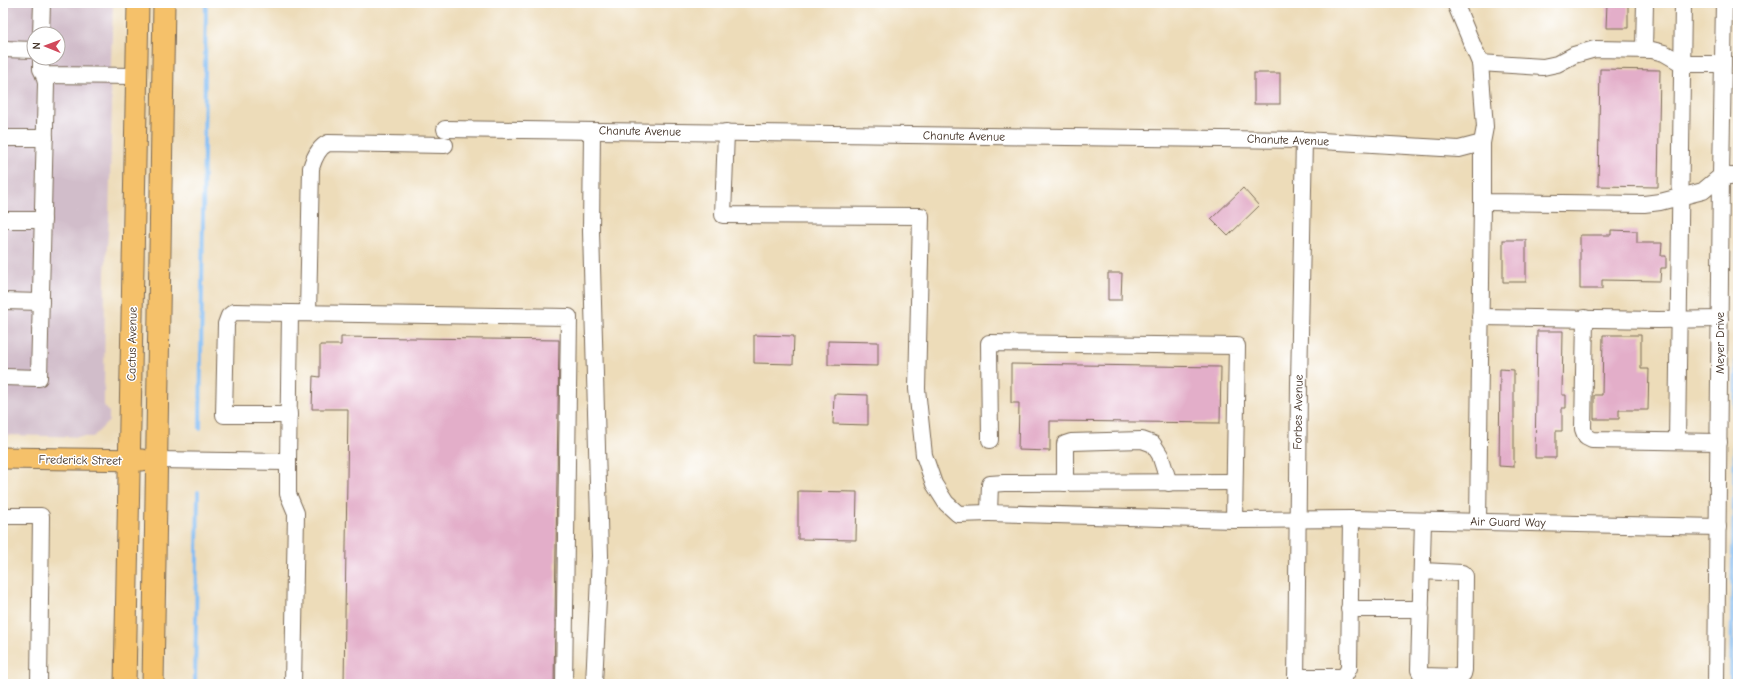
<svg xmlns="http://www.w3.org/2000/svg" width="1741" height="687" font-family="'Comic Neue',sans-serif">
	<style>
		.industrial { fill: #d1bdca; fill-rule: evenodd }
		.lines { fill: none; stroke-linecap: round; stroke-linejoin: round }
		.stream { stroke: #82bdf4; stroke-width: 4 }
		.building { fill: #e3aec9 }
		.minor-casing { stroke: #796854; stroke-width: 18 }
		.major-casing { stroke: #796854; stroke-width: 23 }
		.minor { stroke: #fff; stroke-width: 16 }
		.major { stroke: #f5c16b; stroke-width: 21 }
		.labels { text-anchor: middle; stroke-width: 3; stroke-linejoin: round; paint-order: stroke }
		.street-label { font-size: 12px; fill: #3b2a1e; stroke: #fff }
	</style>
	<rect width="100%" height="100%" fill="#fff"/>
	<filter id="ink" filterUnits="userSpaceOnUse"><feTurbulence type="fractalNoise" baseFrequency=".025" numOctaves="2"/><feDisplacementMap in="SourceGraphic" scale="8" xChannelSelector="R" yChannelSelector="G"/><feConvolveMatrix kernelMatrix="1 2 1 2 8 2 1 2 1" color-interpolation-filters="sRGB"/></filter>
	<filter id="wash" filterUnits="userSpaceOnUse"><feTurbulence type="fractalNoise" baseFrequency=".012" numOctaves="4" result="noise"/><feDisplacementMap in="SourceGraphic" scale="16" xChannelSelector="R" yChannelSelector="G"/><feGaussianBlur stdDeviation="0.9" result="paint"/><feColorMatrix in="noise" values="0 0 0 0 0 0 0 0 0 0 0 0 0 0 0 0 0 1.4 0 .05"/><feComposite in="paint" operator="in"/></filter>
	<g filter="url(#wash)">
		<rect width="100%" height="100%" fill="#eddcb9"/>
		<path class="industrial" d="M3,3H113L110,92L112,102L109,220L105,273L104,405L109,412V421L93,437L3,435ZM34,34H58V58H34Z"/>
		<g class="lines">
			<g class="stream">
				<path d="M200,428L206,3"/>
				<path d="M195,684L198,492"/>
				<path d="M1731,684L1738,254"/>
			</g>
		</g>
		<g id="blocks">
			<g class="building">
				<path d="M1607,3H1628V28H1606Z"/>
				<path d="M1600,69L1660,70L1658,187L1598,186Z"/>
				<rect x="1254" y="73" width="26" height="31"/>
				<path d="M1243,188L1259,206L1228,236L1211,219Z"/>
				<path d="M1611,230L1637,231V243H1662L1661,256H1666V268H1661L1660,281L1602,280V289H1580V235H1611Z"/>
				<rect x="1503" y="240" width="23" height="42"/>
				<path d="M1108,273H1122L1121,300H1108Z"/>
				<path d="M1537,331H1563L1562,395H1566V408H1562V431H1556V458H1535Z"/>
				<path d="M754,335L794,336L793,364L754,363Z"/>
				<path d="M1603,335H1641V369H1649L1648,410H1619V419H1594V395H1602Z"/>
				<path d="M341,337L559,340L554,684H344L348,409H312L313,376L320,377V345H341Z"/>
				<path d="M828,341L878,342V366L828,365Z"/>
				<path d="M1011,364L1221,367L1220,423L1050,421V451L1018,450L1019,403H1011Z"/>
				<path d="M1500,369L1514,370V467L1499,466Z"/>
				<path d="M834,394L868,395V425L833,424Z"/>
				<path d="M798,491L857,492L856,540L798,539Z"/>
			</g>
		</g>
	</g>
	<g filter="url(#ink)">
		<use href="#blocks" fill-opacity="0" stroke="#796854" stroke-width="1"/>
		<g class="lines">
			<defs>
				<g id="minor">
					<path d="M1455,3L1480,63L1485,127L1482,143V202L1644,204L1660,202L1703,191L1721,176H1738"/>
					<path d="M41,34L42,3"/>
					<path d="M3,49L34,50"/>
					<path d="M1644,49L1645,3"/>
					<path d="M41,58V69L44,75L136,76"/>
					<path d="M1480,63L1543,67L1557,64L1574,55L1595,49L1652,50L1664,53L1683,64H1723"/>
					<path d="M445,129L1304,140L1459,149L1482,143"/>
					<path d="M592,131L591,231L600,556L594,684"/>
					<path d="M726,132L723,215L921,216L917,389L924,455L934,484L946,503L958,514L989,513"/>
					<path d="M3,138H45"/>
					<path d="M3,220H43"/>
					<path d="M3,301L41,302"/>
					<path d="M308,313L311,168C314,158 319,147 328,143L445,145"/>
					<path d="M1480,317L1658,320L1720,319"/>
					<path d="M1585,318L1583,429L1586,437L1592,440L1719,442"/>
					<path d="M3,377L39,378L46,83L44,75"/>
					<path d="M289,415H224L226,324L229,316L234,312L290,313"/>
					<path d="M990,440L989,343L1237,346L1234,520L1351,519L1718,527"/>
					<path d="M1677,441L1683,3"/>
					<path d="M156,460L288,462L290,313L569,317L564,684"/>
					<path d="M288,462V494L296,513L293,684"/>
					<path d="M1065,483V444L1071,442L1142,440L1153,444L1160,455L1169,483"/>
					<path d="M3,516H41L39,684"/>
					<path d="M1234,520L989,513L990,484L1004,483L1234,482"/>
					<path d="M1478,522L1482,202"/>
					<path d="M1422,571L1462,573L1465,576L1464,670L1463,674L1459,677L1422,676L1419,670L1423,521"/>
					<path d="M1349,609H1421"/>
					<path d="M1296,677H1341L1346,674L1349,668L1351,519"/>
					<path d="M1296,684L1299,383L1304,140"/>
					<path d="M1716,684L1721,176L1724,3"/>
				</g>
				<g id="major">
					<path d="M3,458L142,460"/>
					<path d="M125,684L138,3"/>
					<path d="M153,684L164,3"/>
				</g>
			</defs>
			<use href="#minor" class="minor-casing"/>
			<use href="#major" class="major-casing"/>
			<use href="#minor" class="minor"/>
			<use href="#major" class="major"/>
		</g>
	</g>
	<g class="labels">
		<g class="street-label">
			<text transform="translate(640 131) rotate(1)" y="4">Chanute Avenue</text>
			<text transform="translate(964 136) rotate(1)" y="4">Chanute Avenue</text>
			<text transform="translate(1288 140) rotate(2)" y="4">Chanute Avenue</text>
			<text transform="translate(1720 343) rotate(-90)" y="4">Meyer Drive</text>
			<text transform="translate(132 344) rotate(-89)" y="4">Cactus Avenue</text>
			<text transform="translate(1298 412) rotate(-89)" y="4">Forbes Avenue</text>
			<text transform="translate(80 460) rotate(1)" y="4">Frederick Street</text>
			<text transform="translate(1508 522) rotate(1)" y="4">Air Guard Way</text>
		</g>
	</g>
	<rect width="1741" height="687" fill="none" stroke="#fff" stroke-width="16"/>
	<g transform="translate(46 46) rotate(271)"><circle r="19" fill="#ffffff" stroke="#b1aaa5"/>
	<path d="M0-3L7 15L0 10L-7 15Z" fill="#d1495b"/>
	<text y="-6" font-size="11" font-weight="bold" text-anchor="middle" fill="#3b2a1e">N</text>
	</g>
</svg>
